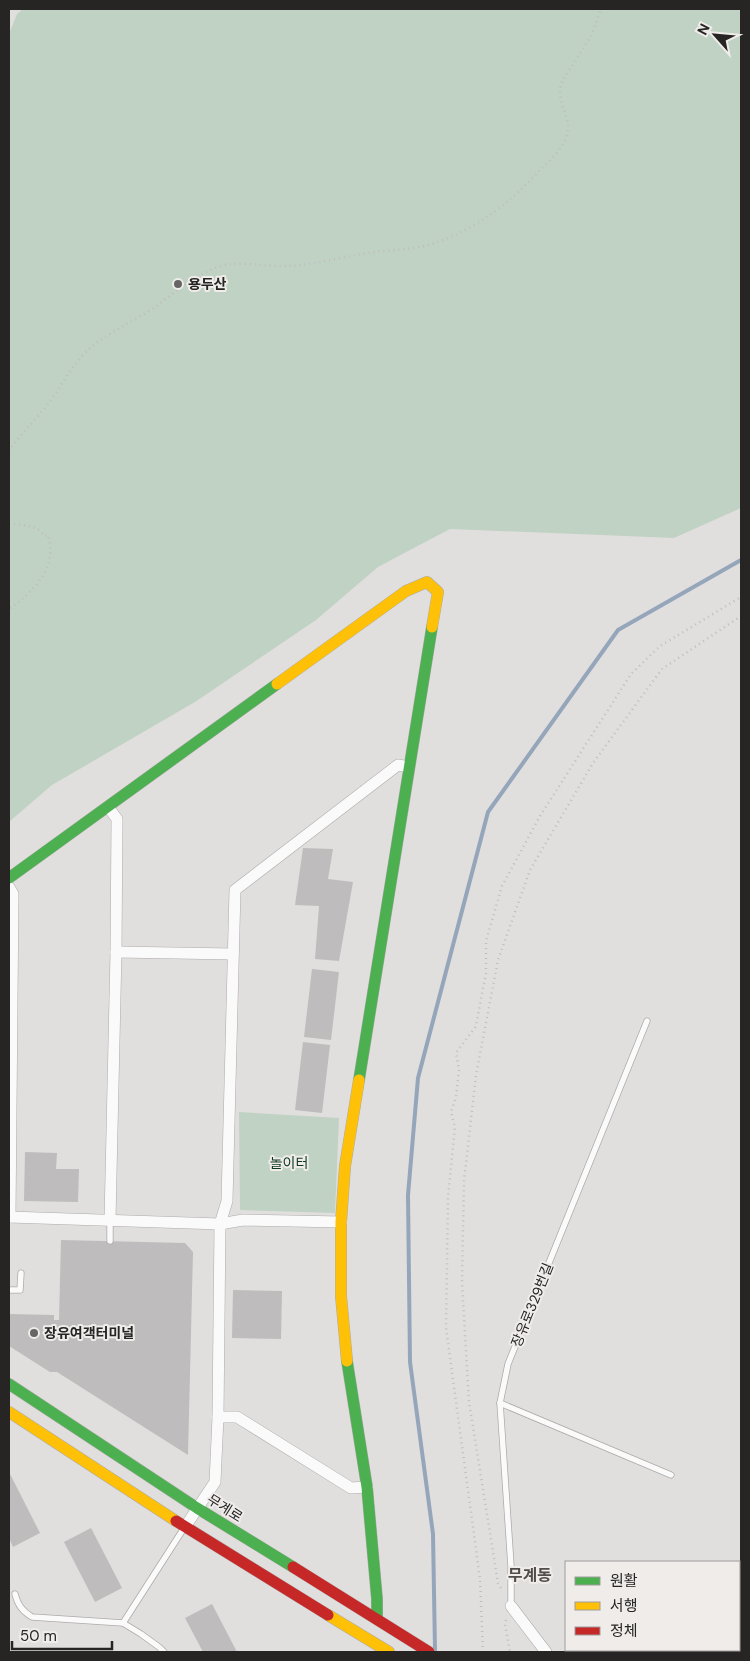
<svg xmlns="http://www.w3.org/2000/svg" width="750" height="1661" font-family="'DM Sans','Noto Sans KR',sans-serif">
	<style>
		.green { fill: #c0d2c4 }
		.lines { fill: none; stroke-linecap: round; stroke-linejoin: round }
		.stream { stroke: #95a6bb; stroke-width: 4 }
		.building { fill: #bebcbc }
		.lane-casing { stroke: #adabaa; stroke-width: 7 }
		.street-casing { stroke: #adabaa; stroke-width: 12 }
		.fast-casing { stroke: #adabaa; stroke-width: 12 }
		.slow-casing { stroke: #adabaa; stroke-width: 12 }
		.jam-casing { stroke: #adabaa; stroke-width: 12 }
		.path { stroke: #bebebe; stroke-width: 2.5; stroke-dasharray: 1 4; stroke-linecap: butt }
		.lane { stroke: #fafafa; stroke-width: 5.5 }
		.street { stroke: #fafafa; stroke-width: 11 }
		.fast { stroke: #4caf50; stroke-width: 11 }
		.slow { stroke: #ffc107; stroke-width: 11 }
		.jam { stroke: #c62828; stroke-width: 11 }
		.poi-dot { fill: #676665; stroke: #efecea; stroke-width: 2 }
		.labels { text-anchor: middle; stroke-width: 4; stroke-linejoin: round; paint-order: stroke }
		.poi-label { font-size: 14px; font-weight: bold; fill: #262524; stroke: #efecea; text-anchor: start }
		.park-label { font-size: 14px; fill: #0d3a20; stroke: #efecea }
		.street-label { font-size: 14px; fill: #262524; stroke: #efecea }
		.quarter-label { font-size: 16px; font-weight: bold; fill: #504d4b; stroke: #efecea }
	</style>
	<rect width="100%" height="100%" fill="#e1dfde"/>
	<g class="green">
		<path d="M23,9H741V508L674,538L450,529L378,567L316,620L195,702L52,785L9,822V34L17,14Z"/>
		<path d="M239,1112L339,1118L335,1213L240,1210Z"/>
	</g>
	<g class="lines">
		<path class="stream" d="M435,1650L433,1534L410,1362L408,1195L418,1078L488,812L618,630L741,560"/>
	</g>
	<g class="building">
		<path d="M303,848L333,849L328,879L353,882L339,961L315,959L319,906L295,905Z"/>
		<path d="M312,969L339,972L331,1040L304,1037Z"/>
		<path d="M303,1042L330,1045L322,1113L295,1110Z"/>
		<path d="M25,1152L57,1153L56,1169H79L78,1202L24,1201Z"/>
		<path d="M61,1240L185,1243L193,1252L188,1455L57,1372H50L9,1346V1314L54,1315V1320H59Z"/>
		<path d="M233,1290L282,1291L281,1339L232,1338Z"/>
		<path d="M9,1472L40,1533L13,1547L9,1538Z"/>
		<path d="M91,1528L122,1588L95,1602L64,1542Z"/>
		<path d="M212,1604L237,1652H203L185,1618Z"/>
	</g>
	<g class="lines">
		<defs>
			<g id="lane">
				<path d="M110,1241V1220"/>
				<path d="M9,1290H20L21,1273"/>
				<path d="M500,1403L671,1475"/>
				<path d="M15,1594C18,1605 22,1611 32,1617L123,1623L141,1634L159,1647L164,1652"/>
				<path d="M511,1606V1566L500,1403L508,1364L647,1021"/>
				<path d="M123,1623L184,1528"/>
			</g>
			<g id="street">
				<path d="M108,807L117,819L116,952L110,1220"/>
				<path d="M9,887L13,894L10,1217"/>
				<path d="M116,952L233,954"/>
				<path d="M9,1217L220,1224L243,1220L341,1222"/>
				<path d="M218,1417H237L351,1488L367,1487"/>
				<path d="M185,1527L215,1482L218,1417L220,1224L227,1201L235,890L398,765L409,767"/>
				<path d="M739,1590L741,1591"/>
				<path d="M511,1606L546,1652"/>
			</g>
			<g id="fast">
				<path d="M9,878L277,684"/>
				<path d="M359,1080L432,627"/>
				<path d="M347,1361L367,1487L377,1599V1619"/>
				<path d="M9,1384L197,1508L293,1567"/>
			</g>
			<g id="slow">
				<path d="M277,684L406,591L427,582L438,592L432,627"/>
				<path d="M347,1361L341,1296V1222L345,1166L359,1080"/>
				<path d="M9,1412L176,1521"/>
				<path d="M328,1615L389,1652"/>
			</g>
			<g id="jam">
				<path d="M176,1521L328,1615"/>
				<path d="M293,1567L429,1652"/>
			</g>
		</defs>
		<use href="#lane" class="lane-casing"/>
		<use href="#street" class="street-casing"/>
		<use href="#fast" class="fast-casing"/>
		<use href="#slow" class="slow-casing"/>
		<use href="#jam" class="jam-casing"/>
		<g class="path">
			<path d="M9,451C21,433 37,419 50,401C63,384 72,365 88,350C108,332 133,322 155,307C174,293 193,277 215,268C238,259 263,267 286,266C314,265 341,257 368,253C387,250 407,250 424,246C469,234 506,207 537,173C547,163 560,152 566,138C574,118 556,106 561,83L591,36L601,9"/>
			<path d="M9,524C23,525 35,524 45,536L48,535C58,568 34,591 9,609"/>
			<path d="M501,1588L498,1583L469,1402L462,1283L464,1181L476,1075L498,960L530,870L593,763L662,669L741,616"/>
			<path d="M506,1620L505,1624L510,1652"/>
			<path d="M483,1652L480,1579L446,1328L448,1197L455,1127L451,1112L456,1097L459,1070L456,1053L476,1026L486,973V941L502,886L540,816L631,674L660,646L741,597"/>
		</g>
		<use href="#lane" class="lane"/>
		<use href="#street" class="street"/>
		<use href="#fast" class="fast"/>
		<use href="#slow" class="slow"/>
		<use href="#jam" class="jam"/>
	</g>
	<g class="poi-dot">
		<circle cx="178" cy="284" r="5"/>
		<circle cx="34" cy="1333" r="5"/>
	</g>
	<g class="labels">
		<g class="poi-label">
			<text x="188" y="289">용두산</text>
			<text x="44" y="1338">장유여객터미널</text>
		</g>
		<g class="park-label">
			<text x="289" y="1168">놀이터</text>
		</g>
		<g class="street-label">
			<text transform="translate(532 1305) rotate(-68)" y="5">장유로329번길</text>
			<text transform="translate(225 1508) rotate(32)" y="5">무계로</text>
		</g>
		<g class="quarter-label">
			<text x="530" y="1581">무계동</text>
		</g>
	</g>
	<rect width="750" height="1661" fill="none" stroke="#262524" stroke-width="20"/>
	<rect x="565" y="1561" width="175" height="90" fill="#efecea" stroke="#9f9c9b"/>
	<rect x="575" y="1577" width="25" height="8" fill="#4caf50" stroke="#9f9c9b"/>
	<text x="610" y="1586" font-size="15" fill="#262524">원활</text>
	<rect x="575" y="1602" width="25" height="8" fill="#ffc107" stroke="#9f9c9b"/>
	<text x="610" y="1611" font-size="15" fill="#262524">서행</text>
	<rect x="575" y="1627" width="25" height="8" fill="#c62828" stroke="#9f9c9b"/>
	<text x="610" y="1636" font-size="15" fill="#262524">정체</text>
	<g transform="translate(715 35) rotate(297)" stroke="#efecea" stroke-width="4" paint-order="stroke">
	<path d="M0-4L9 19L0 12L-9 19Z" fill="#262524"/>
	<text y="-8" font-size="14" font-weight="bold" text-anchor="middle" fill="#262524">N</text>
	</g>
	<path d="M12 1641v8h100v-8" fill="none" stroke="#262524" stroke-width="2.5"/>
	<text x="20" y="1641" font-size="15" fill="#262524" stroke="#efecea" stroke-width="4" paint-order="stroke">50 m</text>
</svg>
